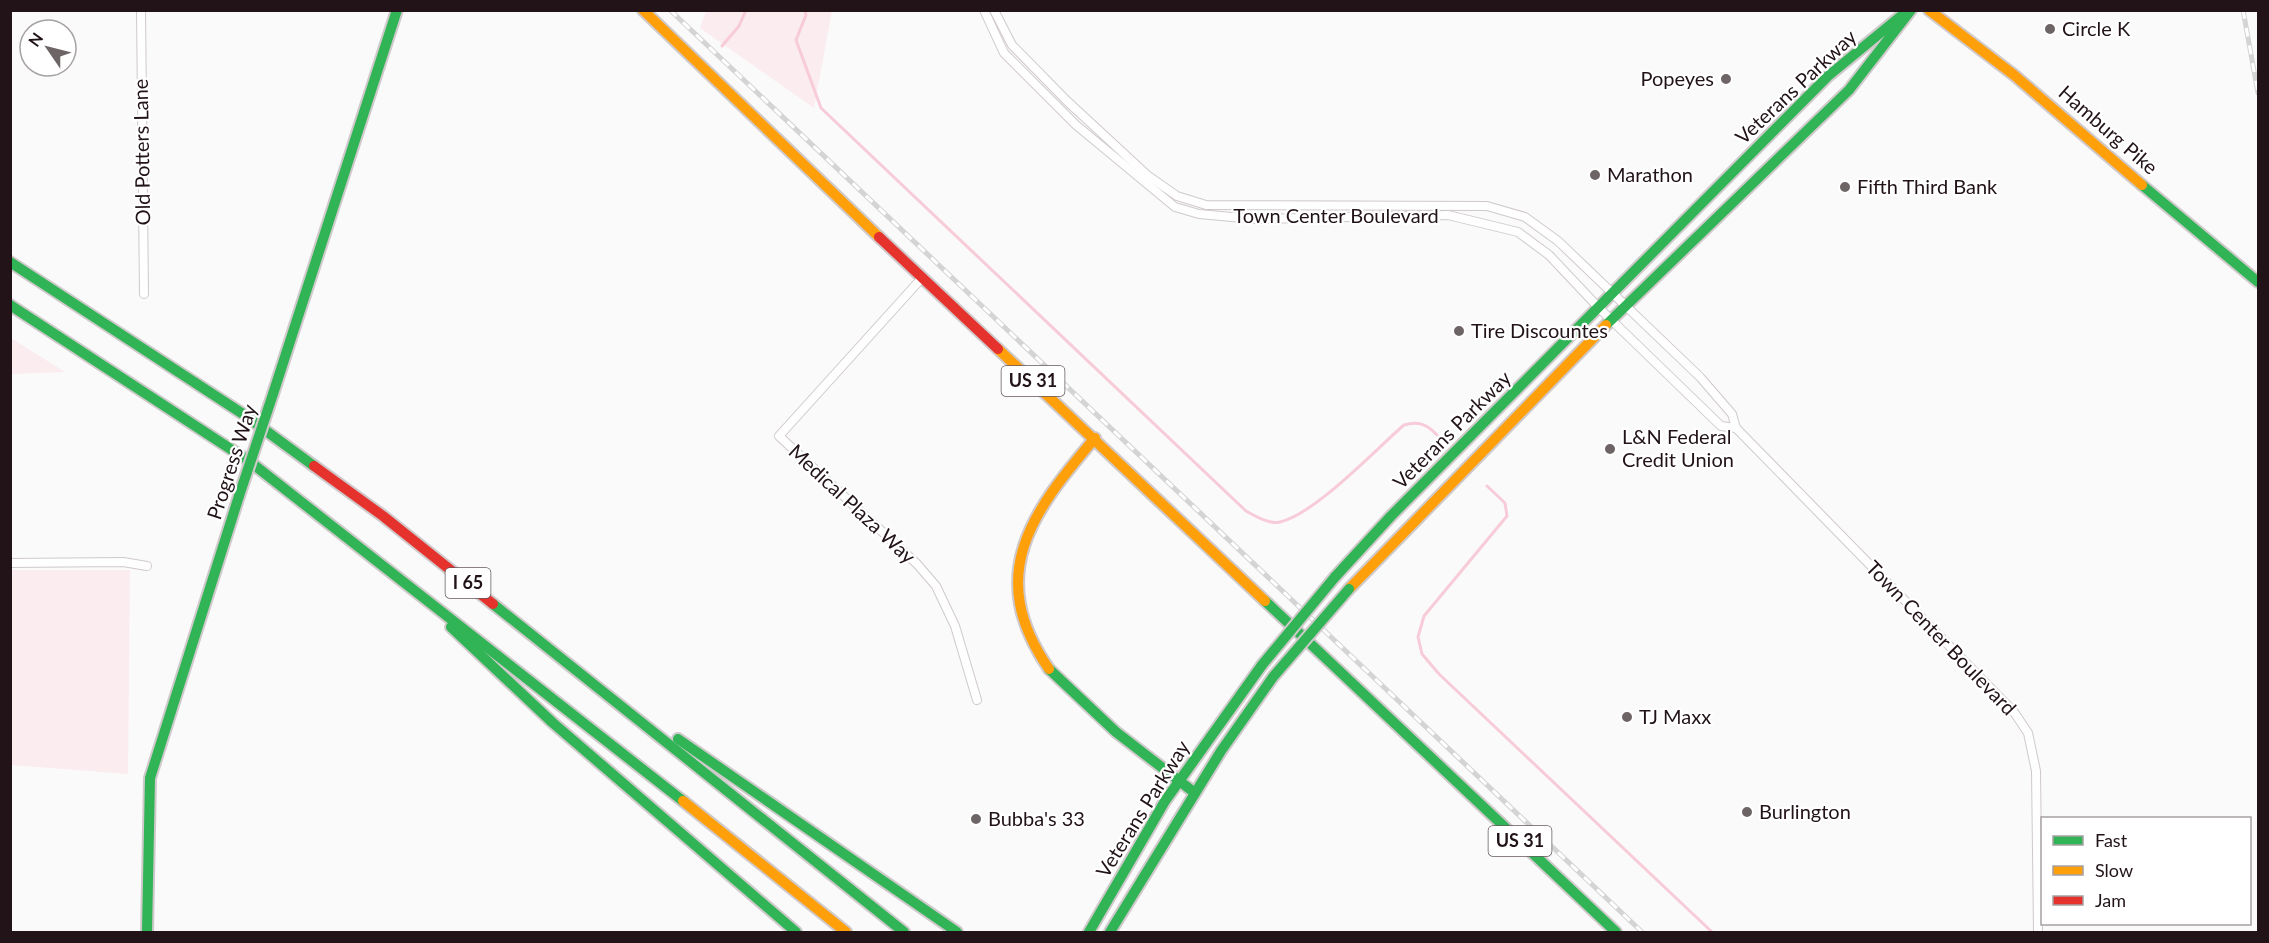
<svg xmlns="http://www.w3.org/2000/svg" width="2269" height="943" font-family="Lato,sans-serif">
	<style>
		.green { fill: #fbecf0 }
		.lines { fill: none; stroke-linecap: round; stroke-linejoin: round }
		.stream { stroke: #f7cbd8; stroke-width: 3 }
		.street-casing { stroke: #d0c9cb; stroke-width: 10 }
		.fast-casing { stroke: #d0c9cb; stroke-width: 14 }
		.slow-casing { stroke: #d0c9cb; stroke-width: 14 }
		.jam-casing { stroke: #d0c9cb; stroke-width: 14 }
		.street { stroke: #fefefe; stroke-width: 8 }
		.fast { stroke: #30b455; stroke-width: 10 }
		.slow { stroke: #ff9f0a; stroke-width: 10 }
		.jam { stroke: #e5322d; stroke-width: 10 }
		.rail-casing { stroke: #d5d4d4; stroke-width: 5 }
		.rail { stroke: #fff; stroke-width: 3; stroke-dasharray: 9; stroke-linecap: butt }
		.fast-bridge-casing { stroke: #d0c9cb; stroke-width: 14; stroke-linecap: butt }
		.fast-bridge { stroke: #30b455; stroke-width: 10 }
		.poi-dot { fill: #6d6466; stroke: #fff; stroke-width: 2 }
		.labels { text-anchor: middle; stroke-width: 4.5; stroke-linejoin: round; paint-order: stroke }
		.shield { fill: #fff; stroke: #645a5d; stroke-width: 1.5 }
		.shield-label { font-size: 18px; font-weight: bold; fill: #211317 }
		.poi-label { font-size: 20px; fill: #211317; stroke: #fff; text-anchor: start }
		.street-label { font-size: 20px; fill: #211317; stroke: #fff }
	</style>
	<rect width="100%" height="100%" fill="#fafafa"/>
	<g class="green">
		<path d="M706,11H832L814,108L700,28Z"/>
		<path d="M11,338L65,372L11,374Z"/>
		<path d="M130,570L128,774L11,765V570Z"/>
	</g>
	<g class="lines">
		<g class="stream">
			<path d="M805,10L806,15L796,40L821,108L1246,511C1255,516 1270,525 1280,522C1315,514 1375,450 1404,425C1418,421 1427,424 1437,435"/>
			<path d="M722,46L739,26L746,10"/>
			<path d="M1487,486L1505,503L1507,516L1424,616L1418,637L1422,654L1439,674L1712,932"/>
		</g>
		<defs>
			<g id="street">
				<path d="M141,10L144,294"/>
				<path d="M984,10L1004,53L1076,125L1175,207L1199,214L1254,219L1448,215L1518,232L1549,255L1599,308L1721,426L1736,428"/>
				<path d="M994,10L1012,45L1067,101L1147,175L1177,196L1206,205L1487,206L1525,217L1558,241L1700,377L1732,414L1736,428L2014,712L2028,733L2036,771L2038,932"/>
				<path d="M921,279L779,436L917,564L936,586L955,626L977,700"/>
				<path d="M10,563L123,562L147,566"/>
			</g>
			<g id="fast">
				<path d="M2142,185L2258,282"/>
				<path d="M10,262L243,414L314,466"/>
				<path d="M10,305L249,461L683,801"/>
				<path d="M1606,325L1849,90L1911,10"/>
				<path d="M273,394L397,10"/>
				<path d="M1335,577L1391,516L1828,76L1901,16"/>
				<path d="M1265,601L1616,932"/>
				<path d="M493,604L904,932"/>
				<path d="M451,627L553,723L796,932"/>
				<path d="M1049,669L1116,732L1195,793"/>
				<path d="M678,739L957,932"/>
				<path d="M147,932L150,778L239,496"/>
				<path d="M1089,932L1165,801L1262,665"/>
				<path d="M1110,932L1221,751L1273,677"/>
			</g>
			<g id="slow">
				<path d="M643,10L879,237"/>
				<path d="M1929,10L2014,75L2142,185"/>
				<path d="M998,349L1265,601"/>
				<path d="M1349,589L1606,325"/>
				<path d="M1049,669C984,575 1032,512 1095,438"/>
				<path d="M683,801L846,932"/>
			</g>
			<g id="jam">
				<path d="M879,237L998,349"/>
				<path d="M314,466L383,516L493,604"/>
			</g>
		</defs>
		<use href="#street" class="street-casing"/>
		<use href="#fast" class="fast-casing"/>
		<use href="#slow" class="slow-casing"/>
		<use href="#jam" class="jam-casing"/>
		<use href="#street" class="street"/>
		<use href="#fast" class="fast"/>
		<use href="#slow" class="slow"/>
		<use href="#jam" class="jam"/>
		<defs>
			<g id="rail">
				<path d="M670,10L1642,932"/>
				<path d="M2243,10L2258,93"/>
			</g>
		</defs>
		<use href="#rail" class="rail-casing"/>
		<use href="#rail" class="rail"/>
		<defs>
			<g id="fast-bridge">
				<path d="M239,496L273,394"/>
				<path d="M1262,665L1335,577"/>
				<path d="M1273,677L1349,589"/>
			</g>
		</defs>
		<use href="#fast-bridge" class="fast-bridge-casing"/>
		<use href="#fast-bridge" class="fast-bridge"/>
	</g>
	<g class="poi-dot">
		<circle cx="2050" cy="29" r="6"/>
		<circle cx="1726" cy="79" r="6"/>
		<circle cx="1595" cy="175" r="6"/>
		<circle cx="1845" cy="187" r="6"/>
		<circle cx="1459" cy="331" r="6"/>
		<circle cx="1610" cy="449" r="6"/>
		<circle cx="1627" cy="717" r="6"/>
		<circle cx="1747" cy="812" r="6"/>
		<circle cx="976" cy="819" r="6"/>
	</g>
	<g class="labels">
		<g class="shield">
			<rect x="1001.5" y="366" width="63" height="30" rx="4.5"/>
			<rect x="445.5" y="568" width="45" height="30" rx="4.5"/>
			<rect x="1488.5" y="826" width="63" height="30" rx="4.5"/>
		</g>
		<g class="shield-label">
			<text x="1033" y="387">US 31</text>
			<text x="468" y="589">I 65</text>
			<text x="1520" y="847">US 31</text>
		</g>
		<g class="poi-label">
			<text x="2062" y="36">Circle K</text>
			<text x="1714" y="86" text-anchor="end">Popeyes</text>
			<text x="1607" y="182">Marathon</text>
			<text x="1857" y="194">Fifth Third Bank</text>
			<text x="1471" y="338">Tire Discountes</text>
			<text x="1622" y="444">L&amp;N Federal<tspan x="1622" dy="23">Credit Union</tspan></text>
			<text x="1639" y="724">TJ Maxx</text>
			<text x="1759" y="819">Burlington</text>
			<text x="988" y="826">Bubba's 33</text>
		</g>
		<g class="street-label">
			<text transform="translate(1796 87) rotate(-43)" y="7">Veterans Parkway</text>
			<text transform="translate(2108 130) rotate(41)" y="7">Hamburg Pike</text>
			<text transform="translate(142 152) rotate(-91)" y="7">Old Potters Lane</text>
			<text x="1336" y="223">Town Center Boulevard</text>
			<text transform="translate(1452 430) rotate(-45)" y="7">Veterans Parkway</text>
			<text transform="translate(232 462) rotate(-72)" y="7">Progress Way</text>
			<text transform="translate(852 504) rotate(43)" y="7">Medical Plaza Way</text>
			<text transform="translate(1941 638) rotate(46)" y="7">Town Center Boulevard</text>
			<text transform="translate(1143 809) rotate(-58)" y="7">Veterans Parkway</text>
		</g>
	</g>
	<rect width="2269" height="943" fill="none" stroke="#211317" stroke-width="24"/>
	<rect x="2041" y="817" width="210" height="108" fill="#ffffff" stroke="#a6a1a2" stroke-width="1.5"/>
	<rect x="2053" y="836" width="30" height="9" fill="#30b455" stroke="#a6a1a2" stroke-width="1.5"/>
	<text x="2095" y="847" font-size="18" fill="#211317">Fast</text>
	<rect x="2053" y="866" width="30" height="9" fill="#ff9f0a" stroke="#a6a1a2" stroke-width="1.5"/>
	<text x="2095" y="877" font-size="18" fill="#211317">Slow</text>
	<rect x="2053" y="896" width="30" height="9" fill="#e5322d" stroke="#a6a1a2" stroke-width="1.5"/>
	<text x="2095" y="907" font-size="18" fill="#211317">Jam</text>
	<g transform="translate(48 48) rotate(305)"><circle r="28" fill="#ffffff" stroke="#a6a1a2" stroke-width="1.5"/>
	<path d="M0-4.5L10 22L0 15L-10 22Z" fill="#6d6466"/>
	<text y="-9" font-size="16" font-weight="bold" text-anchor="middle" fill="#211317">N</text>
	</g>
</svg>
